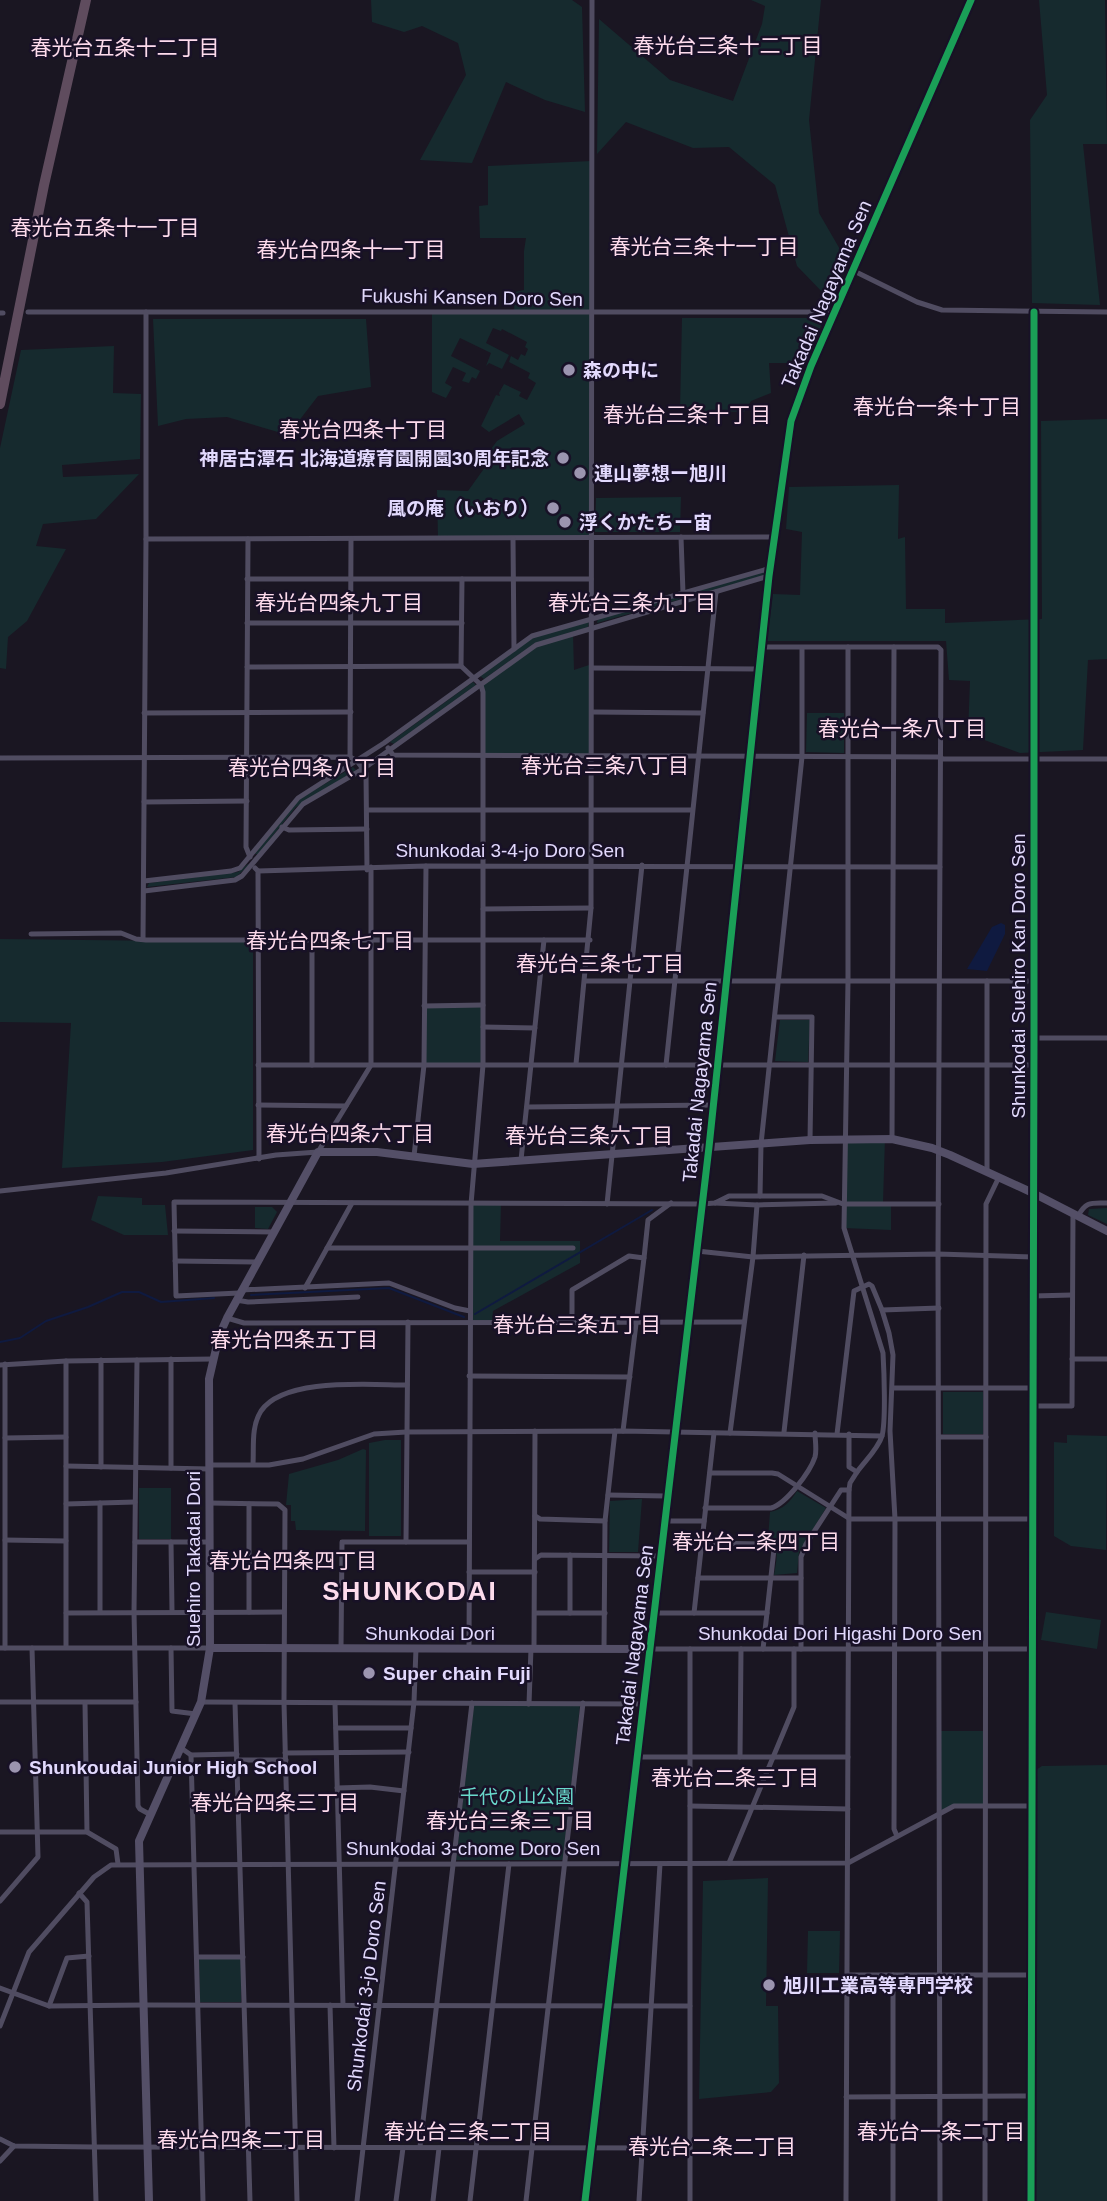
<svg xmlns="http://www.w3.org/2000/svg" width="1107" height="2201" font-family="Helvetica,'Noto Sans JP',sans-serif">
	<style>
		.green { fill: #162a2e }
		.water { fill: #0f1a40 }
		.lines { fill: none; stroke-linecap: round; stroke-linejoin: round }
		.stream { stroke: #0f1a40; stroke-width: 2 }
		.street { stroke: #504c61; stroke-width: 5 }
		.secondary { stroke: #544f67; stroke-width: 8 }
		.highway { stroke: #5f4c5e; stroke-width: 10 }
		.cycleway-casing { stroke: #181127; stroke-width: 11 }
		.cycleway { stroke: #1a9f57; stroke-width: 7 }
		.poi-dot { fill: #9c95b0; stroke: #181127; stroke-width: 2.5 }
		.labels { text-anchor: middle; stroke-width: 5; stroke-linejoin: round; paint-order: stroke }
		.street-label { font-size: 19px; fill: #e2d9fd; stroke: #181127 }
		.poi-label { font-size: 19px; font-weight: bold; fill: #e2d9fd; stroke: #181127; text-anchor: start }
		.park-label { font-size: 19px; fill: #69d9cc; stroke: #181127 }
		.neighbourhood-label { font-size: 21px; fill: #fddbec; stroke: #181127 }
		.district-label { font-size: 26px; font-weight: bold; letter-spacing: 2px; fill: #fddbec; stroke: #181127 }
	</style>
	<rect width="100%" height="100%" fill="#1a1622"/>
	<g class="green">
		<path d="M371,0H572L582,7L585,112L545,100L506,82L472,163L420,160L466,75L458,43L422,26L404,32L372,22Z"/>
		<path d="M751,0H821L809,120L819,213L845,258L828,298L797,266L775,185L729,147L693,148L626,122L597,154L599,19L670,80L733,101L762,24L765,6Z"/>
		<path d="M1039,0H1105L1107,144H1083L1100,305L1032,303L1030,120L1047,95Z"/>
		<path d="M591,161L592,539H438L437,490L468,491L488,463L485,457L497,441L525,424L519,414L489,432L481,426L496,395L500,396L499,393L504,384L521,392L519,396L527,400L536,383L528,378L530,373L509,362L511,356L518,360L521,354L525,356L528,349L525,347L527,342L502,329L501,331L493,328L486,343L509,355L502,369L489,363L486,366L491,353L460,338L451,356L480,371L476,379L472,377L469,383L462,381L466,373L453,367L445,383L452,387L446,398L432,392V311H514L515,292L524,290V251L526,238H480L479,206L488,205V166Z"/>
		<path d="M682,318H821L823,321L805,363H769L771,393L751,401L744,412L680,410Z"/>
		<path d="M153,319H366L371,387L318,396L288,435L227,417L186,419L158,426Z"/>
		<path d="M114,346L113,393L141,394L140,459L62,465L63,477L139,474L96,519L43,524L36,546L66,549L27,621L8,637L6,669L0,668V448L21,350Z"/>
		<path d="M1107,419V659L1088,660L1083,750L1020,753L968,734L970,681L949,680L946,641H767L773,594L800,595L802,532L786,529L789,487L899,485L898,539L905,537L906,609H945V623L1042,619L1041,421Z"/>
		<path d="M681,497L680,532H595L596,498Z"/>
		<path d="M765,569L766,575L597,623L598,618Z"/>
		<path d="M589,622L588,627L535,643L484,679L480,676L533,637Z"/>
		<path d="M573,634L574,670L592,664L591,757H483L481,685L536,645Z"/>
		<path d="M473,682L476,685L394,744L390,742Z"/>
		<path d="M807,713H844V753L806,752Z"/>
		<path d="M353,767L356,770L296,807L258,854H255L293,803Z"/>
		<path d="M248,864L249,865L236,877L147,887L149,883L238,872Z"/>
		<path d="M0,939L253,942V1150L162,1162L62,1168L71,1023L0,1022Z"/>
		<path d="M483,1005V1065H424V1006Z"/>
		<path d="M780,1020H810L808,1062L775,1061Z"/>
		<path d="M846,1138H885L883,1203L891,1204V1230L844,1228Z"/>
		<path d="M98,1196L142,1198V1205H165L168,1235H124L91,1220Z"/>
		<path d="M471,1204H501L500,1241H580V1263L493,1311L492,1321L470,1323Z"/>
		<path d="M255,1207H272L277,1212L268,1229L255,1228Z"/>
		<path d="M1107,1208V1224L1088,1215L1089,1209Z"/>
		<rect x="943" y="1392" width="40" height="42"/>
		<path d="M1067,1435L1107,1436L1106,1550L1071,1546L1054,1536V1442L1067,1443Z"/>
		<path d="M385,1440H401V1536H369V1443Z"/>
		<path d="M363,1449L366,1450L365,1531L296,1530L295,1521H291V1505H286L289,1474L338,1460Z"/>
		<rect x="139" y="1488" width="32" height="51"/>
		<path d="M797,1491L826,1508L799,1552L797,1573L774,1575C776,1562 781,1547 768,1539L770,1512C784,1509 790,1502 797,1491Z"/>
		<path d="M642,1499L638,1552H609L610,1501Z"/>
		<path d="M1046,1612L1101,1620L1097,1649L1041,1640Z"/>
		<path d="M474,1705H580L563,1860H456Z"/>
		<path d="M939,1731H985V1806H954L939,1813Z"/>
		<path d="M1107,1765V2201H1027L1028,1975L1033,1772L1042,1766Z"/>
		<path d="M768,1878L766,2006H778L779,2083L771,2092L699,2099L703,1881Z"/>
		<path d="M808,1931H840L839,1973H807Z"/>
		<path d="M241,1958V2002H200L199,1959Z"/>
	</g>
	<path class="water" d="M1001,923L1005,925V934L987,971L967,969L992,927Z"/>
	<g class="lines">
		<g class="stream">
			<path d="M251,1295L389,1288L464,1317"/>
			<path d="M475,1314L652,1210"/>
			<path d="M0,1342L20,1338L46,1321L88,1307L122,1292H139L161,1302L214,1298"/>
		</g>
		<g class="street">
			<path d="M852,270L917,302L942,310L1107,312"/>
			<path d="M28,312H834"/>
			<path d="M146,312V539L775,537"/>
			<path d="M0,313H3"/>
			<path d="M681,537L683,593"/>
			<path d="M248,539L246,847L250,857"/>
			<path d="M513,539L514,649"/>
			<path d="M247,579H591"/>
			<path d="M247,623H462"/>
			<path d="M762,647H938L941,650L938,1254L940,2201"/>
			<path d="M848,647V981L844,1228L883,1353C884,1370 886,1421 882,1436C878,1449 865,1461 857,1472"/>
			<path d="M461,666L462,579"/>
			<path d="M247,667L461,666L481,685L483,692V1065L471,1204L469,1648"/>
			<path d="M592,668L760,669"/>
			<path d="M592,712L703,713"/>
			<path d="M144,713L351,712"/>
			<path d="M388,748L393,755L941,757"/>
			<path d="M350,757L351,539"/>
			<path d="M0,758L350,757L357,761L366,773L367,870"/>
			<path d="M941,759H1107"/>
			<path d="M144,802L247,801"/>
			<path d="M367,810H692"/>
			<path d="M282,827L289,830L367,829"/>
			<path d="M255,868L258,871L259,1159"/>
			<path d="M258,871L426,866L940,867"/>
			<path d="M144,881L231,871L240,868L298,798L384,743L532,636L771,568"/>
			<path d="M144,891L235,880L242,876L303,804L363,769L536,645L769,576"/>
			<path d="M483,909L591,908"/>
			<path d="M31,934L121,933L136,939L146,940H590"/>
			<path d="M143,939L146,539"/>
			<path d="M585,981H1033"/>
			<path d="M424,1006L483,1005"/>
			<path d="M775,1017H812L810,1140"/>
			<path d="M483,1027L535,1028"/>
			<path d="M1034,1038H1107"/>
			<path d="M576,1064L591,908L592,0"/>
			<path d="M258,1065H1034"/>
			<path d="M312,1065V939"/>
			<path d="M666,1065L716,592"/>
			<path d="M258,1105L346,1106"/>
			<path d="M527,1107L713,1105"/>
			<path d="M892,1139L894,647"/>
			<path d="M414,1156L424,1065L426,866"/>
			<path d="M521,1160L544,940"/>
			<path d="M987,1171V981"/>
			<path d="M0,1191L166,1173L276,1155L318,1152L371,1065V867"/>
			<path d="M760,1196L761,1144L802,757V648"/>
			<path d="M715,1203L757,1205L836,1203"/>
			<path d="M607,1204L642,865"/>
			<path d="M1078,1216C1086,1201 1091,1203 1107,1203"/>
			<path d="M174,1231L274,1232"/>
			<path d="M327,1248H573"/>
			<path d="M697,1251L753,1257L938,1254L1033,1257"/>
			<path d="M644,1258L648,1220L671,1203"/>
			<path d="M175,1261L258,1262"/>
			<path d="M305,1288L352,1203"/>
			<path d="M241,1290L389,1283L455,1308L470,1311"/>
			<path d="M239,1293L176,1296L174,1202L702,1204L715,1203L729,1196H822L843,1204H939"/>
			<path d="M1033,1296L1072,1295"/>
			<path d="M236,1300L248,1302L358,1297"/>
			<path d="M882,1310L939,1308"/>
			<path d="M227,1318L244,1323L744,1322"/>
			<path d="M572,1321V1290L629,1256L644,1258L623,1431"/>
			<path d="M171,1359V1468"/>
			<path d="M1072,1359H1107"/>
			<path d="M101,1360V1467"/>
			<path d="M137,1360L134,1612L138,1806L140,1809L151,1815"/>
			<path d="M66,1361V1647"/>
			<path d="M0,1365L66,1361L213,1359"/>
			<path d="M469,1376L630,1377"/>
			<path d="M893,1388H1033"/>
			<path d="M1033,1406H1072L1073,1213"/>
			<path d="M784,1432L804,1255"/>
			<path d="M730,1433L753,1257L757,1205"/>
			<path d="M837,1434L854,1291L869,1284L872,1286L882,1310L889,1333L893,1355L890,1431L895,1519L894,1829L897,1836"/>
			<path d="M939,1437H986"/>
			<path d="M5,1438L66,1437"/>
			<path d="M253,1464C254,1446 251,1427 261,1411C284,1377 370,1385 407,1385"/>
			<path d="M210,1465H269L303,1459L374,1434L406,1432L623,1431L882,1436"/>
			<path d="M66,1466L210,1469"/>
			<path d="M710,1473H772L778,1474L850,1519H1032"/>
			<path d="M608,1495L666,1496"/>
			<path d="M209,1503L278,1504L285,1510L284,1703L297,2201"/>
			<path d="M66,1504L135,1502"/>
			<path d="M705,1508H771C786,1504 810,1472 815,1457C817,1450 815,1440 815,1433"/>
			<path d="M535,1516L540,1519L605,1521"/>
			<path d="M665,1521H704"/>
			<path d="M5,1540L66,1541"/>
			<path d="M135,1542H210"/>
			<path d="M171,1542L172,1611"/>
			<path d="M406,1542L408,1322"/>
			<path d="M702,1543L770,1544L774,1549L763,1649"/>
			<path d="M535,1559L541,1555L660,1556"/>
			<path d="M469,1572H535"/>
			<path d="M698,1578H801"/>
			<path d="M100,1612V1503"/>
			<path d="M249,1612V1504"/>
			<path d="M66,1613L284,1612"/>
			<path d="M535,1613H605"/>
			<path d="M570,1613V1555"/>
			<path d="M654,1613H767"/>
			<path d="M694,1613L714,1433"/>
			<path d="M0,1648H210"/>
			<path d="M5,1648V1364"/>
			<path d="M171,1648L172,1711L196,1714"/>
			<path d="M341,1648L342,1542H468"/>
			<path d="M534,1648L535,1431"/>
			<path d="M604,1649L605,1521L615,1431"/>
			<path d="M650,1649H1032"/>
			<path d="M801,1649V1557L806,1544L841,1490H849"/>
			<path d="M0,1702H136"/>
			<path d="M201,1702L643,1704"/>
			<path d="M85,1703L87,1832"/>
			<path d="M235,1703L250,2201"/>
			<path d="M335,1703L343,2005"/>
			<path d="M529,1704L531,1648"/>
			<path d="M336,1728H411"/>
			<path d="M181,1748L191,1755L237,1754"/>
			<path d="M285,1753L409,1752"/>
			<path d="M191,1755L203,2201"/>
			<path d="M637,1757H848"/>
			<path d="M740,1757L741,1649"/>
			<path d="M237,1760H286"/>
			<path d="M337,1788L370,1787L404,1791"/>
			<path d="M690,1806L848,1809"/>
			<path d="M0,1832H87L116,1849L118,1864"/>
			<path d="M729,1863L794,1707V1649"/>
			<path d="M79,1893L87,1902L96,2201"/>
			<path d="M0,1901L38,1857L32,1648"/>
			<path d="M197,1957H243"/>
			<path d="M847,1975H1032"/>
			<path d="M0,1988L49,2006L144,2005L690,2006"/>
			<path d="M330,2005L334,2148"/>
			<path d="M49,2006L67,1958L89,1956"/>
			<path d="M0,2026L29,1952L94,1877L111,1865L848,1863L954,1806H1031"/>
			<path d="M846,2097L1031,2096"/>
			<path d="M0,2139L14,2146L94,2147L690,2148"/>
			<path d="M420,2147L472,1703"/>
			<path d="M0,2161L14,2146"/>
			<path d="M357,2201L414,1702L416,1648"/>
			<path d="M396,2201L403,2148"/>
			<path d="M433,2201L439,2148"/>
			<path d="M470,2201L509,1864"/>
			<path d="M526,2201L583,1703"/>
			<path d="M639,2201L660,1864"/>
			<path d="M690,2201V1649"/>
			<path d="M846,2201L849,1490L850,1483L857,1472L849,1467V1434"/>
			<path d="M893,2201V1975"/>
			<path d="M985,2201L986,1204L999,1177"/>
			<path d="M1031,2201L1034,1038V312"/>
		</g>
		<g class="secondary">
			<path d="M210,1648L649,1649"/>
			<path d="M149,2201L139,1841L201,1702L210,1648L209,1379L219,1336L227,1318L318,1152H377L473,1164L810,1140L892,1139L932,1148L950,1155L1033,1193L1107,1231"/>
			<path d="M585,2201L709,1147L769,576L791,421L811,366L971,0"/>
		</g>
		<path class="highway" d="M0,404L44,185L86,0"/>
		<defs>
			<g id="cycleway">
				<path d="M585,2201L709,1147L769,576L791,421L811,366L971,0"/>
				<path d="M1031,2201L1034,1038V312"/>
			</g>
		</defs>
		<use href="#cycleway" class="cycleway-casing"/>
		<use href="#cycleway" class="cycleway"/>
	</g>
	<g class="poi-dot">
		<circle cx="569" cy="370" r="7"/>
		<circle cx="563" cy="458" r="7"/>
		<circle cx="580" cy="473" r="7"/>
		<circle cx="553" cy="508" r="7"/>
		<circle cx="565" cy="522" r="7"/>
		<circle cx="369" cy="1673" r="7"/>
		<circle cx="15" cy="1767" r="7"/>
		<circle cx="769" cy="1985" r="7"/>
	</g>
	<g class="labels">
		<g class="street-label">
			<text transform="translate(826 294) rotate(-67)" y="7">Takadai Nagayama Sen</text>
			<text transform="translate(472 297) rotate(1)" y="7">Fukushi Kansen Doro Sen</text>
			<text x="510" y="857">Shunkodai 3-4-jo Doro Sen</text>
			<text transform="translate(1018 976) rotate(-90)" y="7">Shunkodai Suehiro Kan Doro Sen</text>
			<text transform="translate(699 1082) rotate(-84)" y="7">Takadai Nagayama Sen</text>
			<text transform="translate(193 1559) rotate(-90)" y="7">Suehiro Takadai Dori</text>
			<text x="430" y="1640">Shunkodai Dori</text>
			<text x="840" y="1640">Shunkodai Dori Higashi Doro Sen</text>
			<text transform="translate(634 1645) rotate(-83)" y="7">Takadai Nagayama Sen</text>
			<text x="473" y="1855">Shunkodai 3-chome Doro Sen</text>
			<text transform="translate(366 1986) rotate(-83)" y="7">Shunkodai 3-jo Doro Sen</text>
		</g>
		<g class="poi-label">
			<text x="583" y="377">森の中に</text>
			<text x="549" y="465" text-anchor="end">神居古潭石 北海道療育園開園30周年記念</text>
			<text x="594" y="480">連山夢想ー旭川</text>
			<text x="539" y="515" text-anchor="end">風の庵（いおり）</text>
			<text x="579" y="529">浮くかたちー宙</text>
			<text x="383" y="1680">Super chain Fuji</text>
			<text x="29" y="1774">Shunkoudai Junior High School</text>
			<text x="783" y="1992">旭川工業高等専門学校</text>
		</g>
		<g class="park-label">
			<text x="517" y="1803">千代の山公園</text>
		</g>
		<g class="neighbourhood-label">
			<text x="728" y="53">春光台三条十二丁目</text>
			<text x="125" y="55">春光台五条十二丁目</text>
			<text x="105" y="235">春光台五条十一丁目</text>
			<text x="704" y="254">春光台三条十一丁目</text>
			<text x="351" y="257">春光台四条十一丁目</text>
			<text x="937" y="414">春光台一条十丁目</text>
			<text x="687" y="422">春光台三条十丁目</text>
			<text x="363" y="437">春光台四条十丁目</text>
			<text x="339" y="610">春光台四条九丁目</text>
			<text x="632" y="610">春光台三条九丁目</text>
			<text x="902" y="736">春光台一条八丁目</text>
			<text x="605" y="773">春光台三条八丁目</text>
			<text x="312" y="775">春光台四条八丁目</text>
			<text x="330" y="948">春光台四条七丁目</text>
			<text x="600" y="971">春光台三条七丁目</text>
			<text x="350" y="1141">春光台四条六丁目</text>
			<text x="589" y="1143">春光台三条六丁目</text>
			<text x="577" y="1332">春光台三条五丁目</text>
			<text x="294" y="1347">春光台四条五丁目</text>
			<text x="756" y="1549">春光台二条四丁目</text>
			<text x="293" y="1568">春光台四条四丁目</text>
			<text x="735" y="1785">春光台二条三丁目</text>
			<text x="275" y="1810">春光台四条三丁目</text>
			<text x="510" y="1828">春光台三条三丁目</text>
			<text x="468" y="2139">春光台三条二丁目</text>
			<text x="941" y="2139">春光台一条二丁目</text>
			<text x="241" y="2147">春光台四条二丁目</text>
			<text x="712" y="2154">春光台二条二丁目</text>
		</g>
		<g class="district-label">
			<text x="410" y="1600">SHUNKODAI</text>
		</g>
	</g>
</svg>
